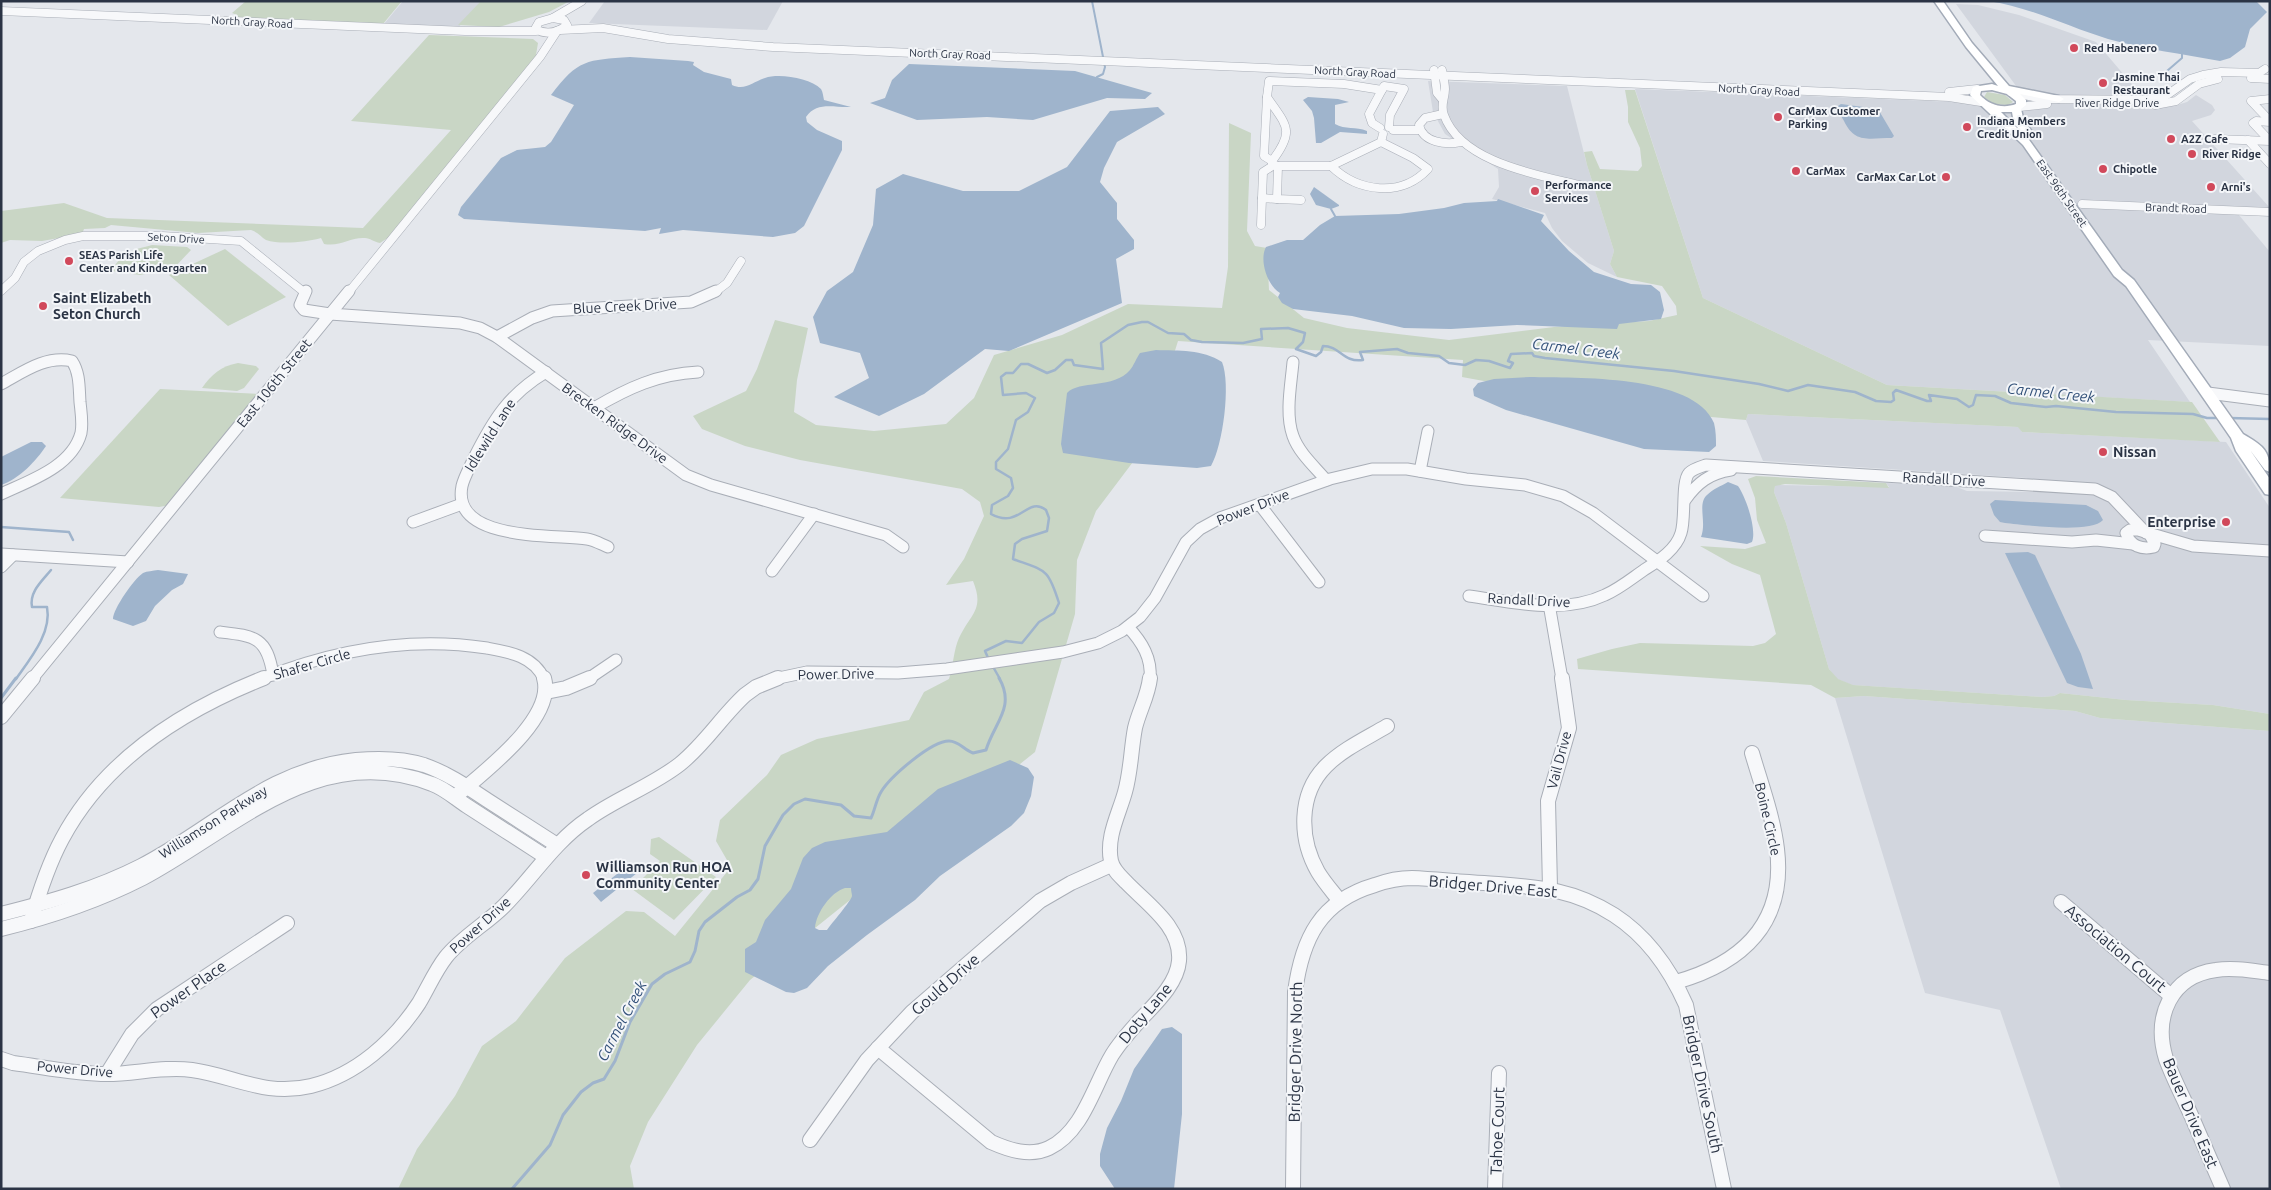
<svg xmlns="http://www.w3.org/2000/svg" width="2271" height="1190" viewBox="0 0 2271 1190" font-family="Ubuntu,sans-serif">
<rect width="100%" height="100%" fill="#e4e7ec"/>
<!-- built -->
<g fill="#d2d6de">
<polygon points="403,1 482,1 457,29 384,24"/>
<polygon points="605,1 783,1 767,30 589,23"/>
<polygon points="1956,4 1978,5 2019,15 2096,42 2153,109 2177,105 2187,102 2196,95 2212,105 2215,110 2211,115 2192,121 2270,208 2233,208 2270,252 2270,346 2148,340 2190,402 1887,385 1703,298 1635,89 2030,105"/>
<polygon points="1428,81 1567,86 1587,165 1614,251 1610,264 1617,277 1588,263 1562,241 1552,228 1545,213 1492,199 1499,187 1498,169 1445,134 1433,112"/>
<polygon points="1748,414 2019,427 2022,432 2226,442 2270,508 2270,714 2213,705 2126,700 2060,693 2054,696 2042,697 1852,685 1837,679 1829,669 1786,523 1774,492 1775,485 1889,487 1886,483 1954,486 1967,491 2037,492 2027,478 1763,461 1746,420"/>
<polygon points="1864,696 2075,711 2100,718 2270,731 2270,1189 2061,1189 2000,1010 1925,993 1835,698"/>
</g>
<!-- green -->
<g fill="#c9d6c5">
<polygon points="246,1 402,1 383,24 231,18 237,15 232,13"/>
<polygon points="481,1 570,1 549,12 499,27 458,25"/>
<path d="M429,35L533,39L538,43L535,61L389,237L380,243C374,242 370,238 365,238C350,237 341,247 324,244L321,238C307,242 280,245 266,240C261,237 258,232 251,230L198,233L111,225L105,228L84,229L82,234L42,241L10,240L1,243V211L64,203L107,218L363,228L451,130L351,121Z"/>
<path d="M1625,90H1635L1703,298L1887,385L2192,402L2220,442L2022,432L2018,427L1748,414L1746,420L1653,412L1462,377L1463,360L1178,341L1145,446L1096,511L1077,560L1075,614L1035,752L750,980L697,1045L648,1122L630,1166L634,1189H398L417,1149L455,1096L482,1046L516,1021L565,958L626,911L644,912L675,936L731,867L716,841L720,820L767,775L781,755L817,739L909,720L924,692L949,679C953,667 954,648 959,638C970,614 985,610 973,581L946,585L964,559L984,516L980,502L962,489L800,460L745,446L702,429L693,416L746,391L757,369L775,320L808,328L797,380L794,412L816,425L874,431L946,424L974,398L994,355L1062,335L1128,304L1222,308L1228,267L1229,123L1251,133L1247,231L1255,246L1267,248L1269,290L1304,318L1347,328L1449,340L1554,327L1649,321L1677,315L1676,306L1662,286L1617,277L1610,264L1614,251L1587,165L1584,152L1592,151L1600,169L1638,171L1642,166L1640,148L1628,122V107Z"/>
<polygon points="1987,92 2005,95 2013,102 2008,105 1993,104 1984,97"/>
<path d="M152,245L187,247L191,250L174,268L140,275L111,271C122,253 132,250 152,245Z"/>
<polygon points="225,249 286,297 228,326 169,275"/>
<path d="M238,363L256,366L259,369L244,388L237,391L202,388C211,375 221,366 238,363Z"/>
<polygon points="160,389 259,394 170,505 159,507 60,498"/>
<polygon points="1756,476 1886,483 1889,488 1785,484 1775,486 1774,492 1786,523 1829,669 1838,679 1853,685 2042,697 2054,696 2060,693 2126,700 2213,705 2270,714 2270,731 2100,718 2075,711 1864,696 1835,698 1811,685 1578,669 1577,659 1612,649 1640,643 1753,646 1765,643 1776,634 1760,575 1732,564 1700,546 1745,549 1766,543 1757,520 1755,498 1748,479"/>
<polygon points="659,837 716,877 674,920 632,889 660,861 650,854 651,839"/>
</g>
<!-- water -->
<g fill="#9fb4cc" fill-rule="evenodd">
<path d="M1988,1H2256L2267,12L2250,29L2245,47L2230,58L2220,61C2182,54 2144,49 2108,39C2068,27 2030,7 1988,1Z"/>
<path d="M630,57L688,61L694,62L693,65L704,72L731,79L732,85C745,91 753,82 765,78C779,73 810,78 821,89C823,92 823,96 824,100L851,107C834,108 817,101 806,117L807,122L817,130L842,141V150L804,226L795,233L773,237L683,230L659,234L661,228L645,231L464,219L458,215L461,207L501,158L517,150L545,147L551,142L574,105L551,95C578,59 587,60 630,57Z"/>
<polygon points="909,64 1075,71 1152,93 1145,99 1107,98 1033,120 987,117 917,120 870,103 885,98 892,80"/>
<path d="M1308,97L1338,99L1349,102L1335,105V124C1345,130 1356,126 1367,131V134L1340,132L1321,143H1316L1314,118L1312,111L1303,100Z"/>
<path d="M1841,104L1878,109L1894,136L1892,138C1869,138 1855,144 1844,121C1841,116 1838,111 1838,106Z"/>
<polygon points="1158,107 1165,114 1117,142 1104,168 1100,182 1117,203 1117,219 1134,240 1134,249 1116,259 1122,303 1009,351 985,349 924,394 879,416 834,397 869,378 860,353 820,343 813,317 827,291 853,272 873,225 876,189 903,174 963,191 1019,191 1067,167 1110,111"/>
<polygon points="1314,187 1339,205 1339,206 1331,209 1316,205 1310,194"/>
<path d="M1498,199L1544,215L1541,221L1569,251L1594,272L1631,284L1651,285L1660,292L1664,310L1661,319L1619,324L1617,329L1517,325L1451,329L1404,328L1352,316L1293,309L1282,303L1278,297L1280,293C1267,285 1259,260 1266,247L1287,240H1303L1320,225L1335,216L1399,214L1444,208L1464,203L1497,201Z"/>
<path d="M1156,350C1179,351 1202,349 1222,362C1231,384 1223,445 1211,466L1197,468L1129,463L1063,453L1061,444L1067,393C1079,380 1114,389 1130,370C1133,367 1137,357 1140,353Z"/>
<path d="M1530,377C1574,378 1694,374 1714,423C1716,431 1716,439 1716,446L1709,452L1644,449L1506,410L1474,396L1473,389L1478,383L1494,379Z"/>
<path d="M31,442H42L46,446C36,461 19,479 1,485V457Z"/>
<path d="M1728,482L1738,486C1746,497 1757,530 1752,542L1747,544L1701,537C1707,522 1697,504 1707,495C1713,489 1721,486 1728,482Z"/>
<path d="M1995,500L2086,505L2098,511L2103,520C2091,534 2024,525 2005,523L2000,522L1994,515L1990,504Z"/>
<polygon points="2028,552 2035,555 2043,572 2081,654 2093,689 2078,687 2067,683 2005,553"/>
<path d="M158,570L188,574L183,584L172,590L155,606L146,621L133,626L113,619C113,609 134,579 143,573C147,571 153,571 158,570Z"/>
<path d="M1010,760L1028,768L1034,777L1031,796L1024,813L1011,826L940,876L915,900L867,935L828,966L807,988L794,993L786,992L745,972V949L756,942L765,920L791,889L803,858L812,848L825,842L887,832L938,789ZM845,888H851C851,891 852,894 852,896C851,901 831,924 827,930H819L815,928C816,913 831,892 845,888Z"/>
<polygon points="625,862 637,873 601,902 593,893 617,874 614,870"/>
<polygon points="1172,1027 1182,1034 1182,1114 1174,1189 1115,1189 1100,1166 1100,1154 1107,1128 1121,1101 1134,1069 1162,1029"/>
</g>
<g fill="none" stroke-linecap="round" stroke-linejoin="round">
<!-- stream-far2 -->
<g stroke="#9fb4cc" stroke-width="2">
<polyline points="1092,1 1105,67 1103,74 1097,77"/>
<polyline points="2160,77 2182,58 2182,54"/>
<polyline points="1331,209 1335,216"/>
</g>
<!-- stream-far1 -->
<g stroke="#9fb4cc" stroke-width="2.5">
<polyline points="2229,418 2270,419"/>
<polyline points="1,527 69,532 73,540"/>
<path d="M989,660L985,651L1006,641L1022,643L1039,622L1054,613L1059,603C1048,568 1046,571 1013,559L1015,544L1022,539L1047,531L1049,518L1046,510C1027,495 1020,530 991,514L992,505L1008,496L1013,488L1011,478L996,469V462L1008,449L1016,420L1028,412L1035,398L1026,393L1003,395L1001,377L1006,373H1013L1021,364H1028L1047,373L1055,370L1066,360H1072L1074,365L1103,369L1101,343L1128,325L1142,322H1148L1168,333L1184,334L1191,340L1202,342L1243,343L1262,339L1261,329L1288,328L1305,333L1303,342L1296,349L1316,356L1321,352L1323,346C1340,346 1343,363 1363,360L1360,352L1397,349L1408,353L1439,356L1449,363L1465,365L1476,360L1489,361L1510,368L1513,363L1508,361L1511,354L1532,353L1534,356L1545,358L1674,371L1759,384L1788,391L1808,385L1855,392L1876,401L1891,402L1894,400L1893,393L1896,390L1927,401H1931L1929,395L1957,399L1969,407L1973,405L1976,395L1995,396L2011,403L2046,407L2056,406L2116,412L2193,414L2207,418H2219"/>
<polyline points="992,665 1000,679"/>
<path d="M16,679C30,659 52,633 47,607H32C29,592 42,581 51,570"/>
</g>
<!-- stream -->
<g stroke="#9fb4cc" stroke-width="3">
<polyline points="1,698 16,678"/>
<path d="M512,1189L550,1145L563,1115L581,1092L593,1083L604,1079L615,1061L630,1022L652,984L665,974L690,962L695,951L699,931L705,922L737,897L750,890L758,879L765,846L783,815L794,804L805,799L841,805L854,816L871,818C875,810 876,800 881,792C890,777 931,741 949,741C959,741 964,750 973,753L986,750C994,723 1016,707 999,678"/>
</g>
<!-- minor-far2 casing -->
<g stroke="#a9aeb7" stroke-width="9">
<g id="minor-far2">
<polyline points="1,11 465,31 536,31"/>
<path d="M553,18L564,20L567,25C557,33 546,35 535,29L539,22Z"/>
<polyline points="553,18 582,1"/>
<polyline points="560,30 603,28 668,39 773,47 1949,97 1981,102"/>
<polyline points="1434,70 1437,93 1442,99"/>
<path d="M1442,70C1443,76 1445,83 1445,89C1445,99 1440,105 1444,115C1461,163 1539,175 1583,186"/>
<polyline points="2251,78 2270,79"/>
<polyline points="1949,92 1977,89"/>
<polyline points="2011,92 2043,99 2147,100 2167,95 2190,79 2203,75 2221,72 2259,73 2265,69"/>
<polyline points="1267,97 1264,156 1272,161"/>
<polyline points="2270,99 2251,101 2270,121"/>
<polyline points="2155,105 2176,101 2199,84 2218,79"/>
<polyline points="2019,107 2047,104"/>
<path d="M1443,114L1425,118L1419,125C1423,143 1446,145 1461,142"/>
<polyline points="2270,122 2256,121 2253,123 2270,141"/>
<polyline points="1380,128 1372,123 1369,114 1384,86 1404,89 1390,115 1389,127"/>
<polyline points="1393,130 1420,130"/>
<polyline points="2215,139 2270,141"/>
<polyline points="2248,140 2270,164"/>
<polyline points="1278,166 1331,166 1381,142 1383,134"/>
<path d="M1331,166C1358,192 1401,198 1428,169L1413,158L1381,142"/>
<polyline points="1262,198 1263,172 1274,165"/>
<path d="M1301,200L1277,199L1278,166L1272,164V161C1296,130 1286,125 1267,97L1269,81L1344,84L1382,90"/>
<polyline points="2082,204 2270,212"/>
<polyline points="1261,225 1262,198 1277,199"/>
<polyline points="1,291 15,278 24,262 38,251 65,240 83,236 162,236 241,241 305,293"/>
<polyline points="348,293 540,57 557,31"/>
<polyline points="714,293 727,283 741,261"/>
</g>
</g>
<!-- minor-far1 casing -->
<g stroke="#a9aeb7" stroke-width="13">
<g id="minor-far1">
<polyline points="306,291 300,305 304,310 330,314 460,323 480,328 497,337 686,475 711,485 886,535 903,547"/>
<polyline points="497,337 532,318 552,311 691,302 716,291"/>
<path d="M1293,362C1291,385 1285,414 1293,436C1299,453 1315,467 1326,480"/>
<path d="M546,372C509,394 493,420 474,458C470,467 464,477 462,486C451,542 554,534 587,539C594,540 601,544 608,547"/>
<path d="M1,384C23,372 46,355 72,361C80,373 79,388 80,402C81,412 83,423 81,433C72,467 29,481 1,494"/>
<polyline points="2208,393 2270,401"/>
<path d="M594,408C628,388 658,374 698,372"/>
<polyline points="1420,471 1428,431"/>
<path d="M1685,500C1697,483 1710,473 1731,470"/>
<polyline points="1260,505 1319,582"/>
<polyline points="413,522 462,504"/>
<path d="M2150,535L2155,544L2154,547C2142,550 2130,546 2126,533L2130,530H2138L2193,546L2270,551"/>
<polyline points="1985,536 2072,542 2096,540 2133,544"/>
<polyline points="1,554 128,562"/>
<polyline points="1,567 13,555"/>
<polyline points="772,571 814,514"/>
<path d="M1469,596C1513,602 1563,615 1605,595C1619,589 1631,579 1644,570C1658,561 1676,550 1681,533C1686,518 1681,482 1689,473C1693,469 1700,467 1706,465L2095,489L2112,497L2146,533"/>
<polyline points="1549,604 1562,679"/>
<path d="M1128,627C1142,642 1152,658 1150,679"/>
<path d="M220,632C255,636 267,637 273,675"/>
<polyline points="32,679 349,291"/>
<path d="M261,679C333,650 410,636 487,648C509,652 534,656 544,679"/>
<polyline points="588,679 616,660"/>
<polyline points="774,679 807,672 898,673 947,669 1063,652 1098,643 1122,631 1140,617 1155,598 1186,542 1200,529 1220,518 1330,479 1372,469 1407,469 1466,479 1525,485 1563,496 1593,513 1703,596"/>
</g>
</g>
<!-- minor casing -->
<g stroke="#a9aeb7" stroke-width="16">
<g id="minor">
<polyline points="546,692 566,688 590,678"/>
<polyline points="1,717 33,678"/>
<path d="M455,797C482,773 556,719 544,678"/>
<polyline points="1550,888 1548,801 1569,728 1562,678"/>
<path d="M1339,900C1332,891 1324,882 1318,872C1299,839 1298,794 1326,766C1343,749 1367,738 1387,726"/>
<polyline points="2061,902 2170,995"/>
<path d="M1,914C49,902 96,889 141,866C215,828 267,769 356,760C378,758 402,758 424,765C447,773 466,786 487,800C510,815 534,830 557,845"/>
<path d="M31,921C39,893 48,865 62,839C104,760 183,710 264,678"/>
<path d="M1,929C50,917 98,901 143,878C235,829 318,740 432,784C444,788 456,799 467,806C493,823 520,840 546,857"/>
<path d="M1676,982C1743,963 1786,923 1777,849C1773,816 1761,784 1752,753"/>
<path d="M878,1048L991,1142C1009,1150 1030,1157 1049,1148C1083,1132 1094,1085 1112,1055C1120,1042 1130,1031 1140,1020C1155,1004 1177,984 1179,961C1182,927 1147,904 1126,882C1120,876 1113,870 1111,861C1106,837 1119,814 1125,792C1131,771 1131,749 1135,728C1139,711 1148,696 1150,678"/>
<path d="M1,1059L13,1063C44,1067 75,1074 107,1074C135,1074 164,1066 192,1070C235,1076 265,1097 311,1086C356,1075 394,1041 419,1003C428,988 435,971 446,957C462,937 486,924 504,906C532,878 554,842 588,819C617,798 652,786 680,764C705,744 722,716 745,695L756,687L778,678"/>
<polyline points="107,1074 132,1034 157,1009 287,923"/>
<polyline points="810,1140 867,1060 912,1012 1040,901 1071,883 1111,865"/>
<path d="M1293,1189L1295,992C1302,939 1320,901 1375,885C1386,881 1400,878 1412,878C1436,879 1460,882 1484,883C1534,887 1570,887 1614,915C1648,937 1670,969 1686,1005L1724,1189"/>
<polyline points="1495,1189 1499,1073"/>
<path d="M2223,1189C2212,1164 2202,1140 2191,1115C2183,1097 2173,1078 2166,1059C2153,1016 2171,976 2216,970C2234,967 2253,971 2270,973"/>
</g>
</g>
<!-- major casing -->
<g stroke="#a3abb8" stroke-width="3">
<path id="major" d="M1934,1H1943L1972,43L2009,86L2059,96L2064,99L2059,102L2020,94L2026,100V105L2021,109L2024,122L2035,135L2034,137H2027L2122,270L2134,280L2243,434C2261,445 2270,449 2270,472L2265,470L2250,450L2270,479V495L2265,494L2236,451L2231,438L2126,286L2114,276L2023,145L1970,95L1973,87L1992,84L1998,86L1966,47ZM1992,90L2007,94L2016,101V104C2003,109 1989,105 1980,95L1981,91ZM2001,112H2012L2014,123L2021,132Z"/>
</g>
<!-- minor-far2 -->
<use href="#minor-far2" stroke="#f7f8fa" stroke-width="8"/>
<!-- minor-far1 -->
<use href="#minor-far1" stroke="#f7f8fa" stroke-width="11"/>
<!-- minor -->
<use href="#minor" stroke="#f7f8fa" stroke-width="14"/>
<!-- major -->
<use href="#major" fill="#fff" fill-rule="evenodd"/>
</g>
<!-- markers -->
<g fill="#d1495b" stroke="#f4f6f9" stroke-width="2">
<circle cx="2074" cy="48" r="5"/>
<circle cx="2103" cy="83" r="5"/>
<circle cx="1778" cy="117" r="5"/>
<circle cx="1967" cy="127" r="5"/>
<circle cx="2171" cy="139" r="5"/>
<circle cx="2192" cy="154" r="5"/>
<circle cx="2103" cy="169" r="5"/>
<circle cx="1796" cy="171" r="5"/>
<circle cx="1946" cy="177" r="5"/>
<circle cx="2211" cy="187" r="5"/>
<circle cx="1535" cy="191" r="5"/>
<circle cx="69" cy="261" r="5"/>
<circle cx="43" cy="306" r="5"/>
<circle cx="2103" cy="452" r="5"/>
<circle cx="2226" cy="522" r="5"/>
<circle cx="586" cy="875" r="5"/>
</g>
<g text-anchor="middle" stroke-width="4" stroke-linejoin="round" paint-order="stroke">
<!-- far-street labels -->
<g font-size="11" fill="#2b3445" stroke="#f4f6f9">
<text transform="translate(252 22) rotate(3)" y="4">North Gray Road</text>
<text transform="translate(950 54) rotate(2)" y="4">North Gray Road</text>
<text transform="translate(1355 72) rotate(3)" y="4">North Gray Road</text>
<text transform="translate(1759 90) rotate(3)" y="4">North Gray Road</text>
<text x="2117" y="107">River Ridge Drive</text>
<text transform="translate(2062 193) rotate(55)" y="4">East 96th Street</text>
<text transform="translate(2176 208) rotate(2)" y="4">Brandt Road</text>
<text transform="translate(176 238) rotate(3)" y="4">Seton Drive</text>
</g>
<!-- far-poi labels -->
<g font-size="11" font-weight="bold" fill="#2b3445" stroke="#f4f6f9" text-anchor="start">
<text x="2084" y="52">Red Habenero</text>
<text x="2113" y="81">Jasmine Thai<tspan x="2113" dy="13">Restaurant</tspan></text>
<text x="1788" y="115">CarMax Customer<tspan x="1788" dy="13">Parking</tspan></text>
<text x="1977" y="125">Indiana Members<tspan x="1977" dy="13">Credit Union</tspan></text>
<text x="2181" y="143">A2Z Cafe</text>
<text x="2202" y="158">River Ridge</text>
<text x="2113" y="173">Chipotle</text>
<text x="1806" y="175">CarMax</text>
<text x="1936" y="181" text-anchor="end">CarMax Car Lot</text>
<text x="1545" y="189">Performance<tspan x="1545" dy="13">Services</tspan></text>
<text x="2221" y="191">Arni's</text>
<text x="79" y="259">SEAS Parish Life<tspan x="79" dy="13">Center and Kindergarten</tspan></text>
</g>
<!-- poi labels -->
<g font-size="14" font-weight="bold" fill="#2b3445" stroke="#f4f6f9" text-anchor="start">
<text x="53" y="303">Saint Elizabeth<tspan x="53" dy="16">Seton Church</tspan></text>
<text x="2113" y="457">Nissan</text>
<text x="2216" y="527" text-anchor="end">Enterprise</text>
<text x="596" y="872">Williamson Run HOA<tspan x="596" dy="16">Community Center</tspan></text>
</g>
<!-- street labels -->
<g font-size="14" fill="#2b3445" stroke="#f4f6f9">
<text transform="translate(625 306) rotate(-3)" y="5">Blue Creek Drive</text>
<text transform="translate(274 383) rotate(-51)" y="5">East 106th Street</text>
<text transform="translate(615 423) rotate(36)" y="5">Brecken Ridge Drive</text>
<text transform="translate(490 435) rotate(-58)" y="5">Idlewild Lane</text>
<text transform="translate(1944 479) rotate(3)" y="5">Randall Drive</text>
<text transform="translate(1253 507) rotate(-21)" y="5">Power Drive</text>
<text transform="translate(1529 600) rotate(3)" y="5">Randall Drive</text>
<text transform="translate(312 664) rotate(-16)" y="5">Shafer Circle</text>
<text transform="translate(836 674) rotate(-1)" y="5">Power Drive</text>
<text transform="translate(1559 760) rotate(-75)" y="5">Vail Drive</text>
<text transform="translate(1768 819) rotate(77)" y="5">Boine Circle</text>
<text transform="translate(213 822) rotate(-32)" y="5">Williamson Parkway</text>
<text transform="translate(480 925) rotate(-42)" y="5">Power Drive</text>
<text transform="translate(75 1069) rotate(5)" y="5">Power Drive</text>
</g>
<!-- water labels -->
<g font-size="15" font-style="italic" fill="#34527a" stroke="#f4f6f9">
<text transform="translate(1576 349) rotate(7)" y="5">Carmel Creek</text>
<text transform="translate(2051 393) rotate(6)" y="5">Carmel Creek</text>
<text transform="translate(622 1021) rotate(-62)" y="5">Carmel Creek</text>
</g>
<!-- near-street labels -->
<g font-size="16" fill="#2b3445" stroke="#f4f6f9">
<text transform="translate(1493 886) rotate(5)" y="6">Bridger Drive East</text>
<text transform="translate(2116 948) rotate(40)" y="6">Association Court</text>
<text transform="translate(945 984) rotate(-41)" y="6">Gould Drive</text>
<text transform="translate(188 989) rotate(-35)" y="6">Power Place</text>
<text transform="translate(1145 1013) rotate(-50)" y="6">Doty Lane</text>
<text transform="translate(1295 1052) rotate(-89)" y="6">Bridger Drive North</text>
<text transform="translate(1703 1084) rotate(78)" y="6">Bridger Drive South</text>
<text transform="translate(2191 1113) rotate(67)" y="6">Bauer Drive East</text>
<text transform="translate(1497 1131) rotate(-88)" y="6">Tahoe Court</text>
</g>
</g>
<!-- border -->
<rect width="2271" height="1190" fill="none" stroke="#2b3445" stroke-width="5"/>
</svg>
